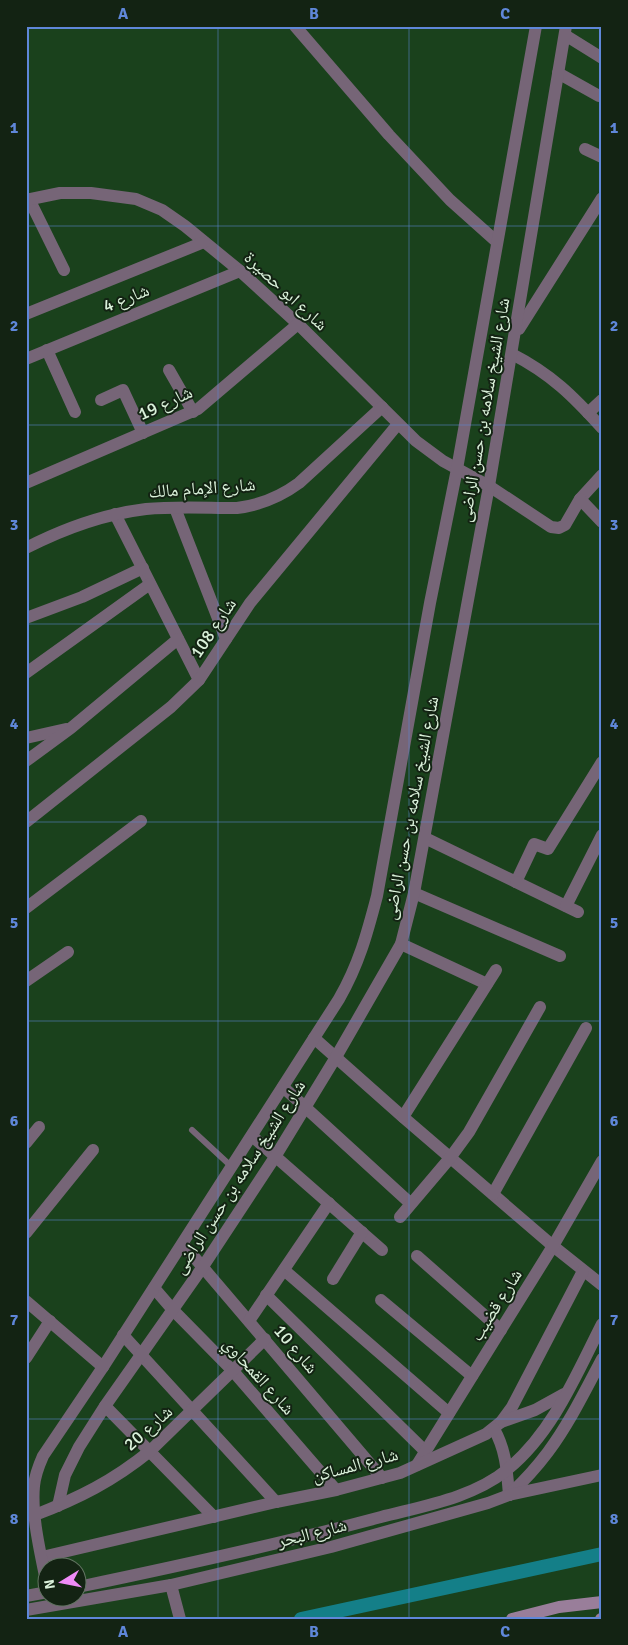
<svg xmlns="http://www.w3.org/2000/svg" width="628" height="1645" viewBox="0 0 628 1645" font-family="Signika,'Noto Naskh Arabic',sans-serif">
<rect width="100%" height="100%" fill="#1a411c"/>
<g fill="none" stroke-linecap="round" stroke-linejoin="round">
<!-- canal -->
<polyline stroke="#147f88" stroke-width="14" points="301,1619 602,1554"/>
<!-- service -->
<polyline stroke="#766577" stroke-width="6" points="192,1130 232,1167"/>
<!-- minor -->
<g stroke="#766577" stroke-width="12">
<polyline points="295,26 389,135 450,200 497,242"/>
<polyline points="565,35 602,58"/>
<polyline points="558,73 599,96"/>
<polyline points="585,149 602,157"/>
<polyline points="29,199 64,270"/>
<polyline points="26,200 60,193 91,193 136,199 162,210 185,226 240,271 298,324 416,441 443,461 489,486 551,527 559,528 565,525 580,499 602,475"/>
<polyline points="26,314 204,242"/>
<polyline points="519,329 602,198"/>
<polyline points="47,350 75,412"/>
<path d="M512,354C551,374 573,396 602,428"/>
<polyline points="26,359 240,271"/>
<polyline points="169,370 193,412"/>
<polyline points="101,400 123,390 143,433"/>
<polyline points="588,413 602,400"/>
<polyline points="26,483 198,409 298,324"/>
<polyline points="580,499 602,522"/>
<polyline points="175,508 226,639"/>
<polyline points="115,514 199,680"/>
<path d="M26,548C63,529 104,514 146,509C176,506 207,508 237,508C261,505 280,497 299,483L382,407"/>
<polyline points="26,618 82,597 143,568"/>
<polyline points="26,673 150,584"/>
<polyline points="26,738 66,729"/>
<polyline points="26,761 71,728 178,639"/>
<polyline points="26,822 171,707 199,680 250,603 398,424"/>
<polyline points="425,838 516,882 534,844 548,849 602,762"/>
<polyline points="516,882 578,912"/>
<polyline points="414,893 560,956"/>
<polyline points="566,906 602,835"/>
<polyline points="26,908 141,821"/>
<polyline points="401,944 487,984"/>
<polyline points="26,981 68,952"/>
<polyline points="314,1038 403,1117 553,1246 602,1285"/>
<polyline points="283,1087 410,1203"/>
<polyline points="403,1117 496,970"/>
<polyline points="252,1136 382,1250"/>
<polyline points="26,1143 39,1127"/>
<polyline points="493,1194 586,1028"/>
<polyline points="400,1217 450,1158 469,1132 540,1007"/>
<polyline points="26,1233 93,1150"/>
<polyline points="183,1244 382,1478"/>
<polyline points="417,1256 501,1330"/>
<polyline points="284,1270 449,1413"/>
<polyline points="333,1279 362,1232"/>
<polyline points="154,1288 173,1310 233,1371 336,1490"/>
<polyline points="266,1295 425,1451"/>
<polyline points="381,1300 472,1376"/>
<polyline points="26,1301 103,1367"/>
<polyline points="249,1321 329,1203"/>
<polyline points="123,1335 276,1502"/>
<polyline points="26,1358 50,1321"/>
<polyline points="105,1406 214,1517"/>
<polyline points="417,1465 553,1246 602,1161"/>
<polyline points="58,1506 65,1475 79,1447 105,1406 202,1268 275,1157 336,1057 401,944 414,893 489,486 566,26"/>
<path d="M35,1515C79,1498 113,1481 150,1451L265,1339"/>
<polyline points="42,1557 276,1502 336,1490 400,1473 486,1434 501,1422 512,1407 583,1271"/>
<path d="M48,1591C42,1559 31,1518 34,1486C35,1475 39,1465 43,1456L103,1367L339,999C359,964 367,934 377,896L430,603L457,469L536,26"/>
</g>
<!-- tertiary -->
<g stroke="#766577" stroke-width="12">
<polyline points="501,1422 535,1410 564,1394"/>
<path d="M494,1429C506,1450 507,1471 509,1495"/>
<path d="M509,1495C523,1482 536,1468 548,1452C569,1424 585,1391 602,1359"/>
<polyline points="171,1585 180,1619"/>
<path d="M78,1587C179,1566 280,1544 381,1517C423,1506 473,1498 508,1469C553,1432 576,1375 602,1324"/>
<polyline points="26,1596 48,1592"/>
<polyline points="26,1610 171,1585 331,1547 488,1503 509,1495 602,1475"/>
</g>
<!-- secondary -->
<g stroke="#997e9a" stroke-width="12">
<polyline points="512,1619 559,1607 602,1602"/>
<polyline points="601,1619 602,1619"/>
</g>
</g>
<!-- grid -->
<path fill="none" stroke="#5f87d9" stroke-width="1" stroke-opacity="0.55" d="M218,26V1619M409,26V1619M26,226H602M26,425H602M26,624H602M26,822H602M26,1021H602M26,1220H602M26,1419H602"/>
<g text-anchor="middle" stroke-width="4" stroke-linejoin="round" paint-order="stroke">
<!-- street labels -->
<g font-size="18" fill="#daf1da" stroke="#132313">
<text transform="translate(286 291) rotate(43)" y="6">شارع ابو حصيرة</text>
<text transform="translate(126 298) rotate(-22)" y="6">شارع 4</text>
<text transform="translate(165 403) rotate(-25)" y="6">شارع 19</text>
<text transform="translate(484 410) rotate(-80)" y="6">شارع الشيخ سلامه بن حسن الراضى</text>
<text transform="translate(202 488) rotate(-4)" y="6">شارع الإمام مالك</text>
<text transform="translate(213 628) rotate(-56)" y="6">شارع 108</text>
<text transform="translate(411 808) rotate(-79)" y="6">شارع الشيخ سلامه بن حسن الراضى</text>
<text transform="translate(239 1177) rotate(-57)" y="6">شارع الشيخ سلامه بن حسن الراضى</text>
<text transform="translate(496 1305) rotate(-58)" y="6">شارع قضيب</text>
<text transform="translate(296 1349) rotate(50)" y="6">شارع 10</text>
<text transform="translate(259 1376) rotate(48)" y="6">شارع القمحاوي</text>
<text transform="translate(148 1428) rotate(-42)" y="6">شارع 20</text>
<text transform="translate(355 1465) rotate(-15)" y="6">شارع المساكن</text>
<text transform="translate(312 1533) rotate(-14)" y="6">شارع البحر</text>
</g>
</g>
<!-- border -->
<rect width="628" height="1645" fill="none" stroke="#132313" stroke-width="55"/>
<!-- north arrow -->
<g transform="translate(62 1582) rotate(260)"><circle r="24" fill="#132313" stroke="#637563"/>
<path d="M0-4L9 19L0 12L-9 19Z" fill="#ef8bf7"/>
<text y="-8" font-size="14" font-weight="bold" text-anchor="middle" fill="#daf1da">N</text>
</g>
<rect x="28" y="28" width="572" height="1590" fill="none" stroke="#5f87d9" stroke-width="2"/>
<g font-size="16" text-anchor="middle" font-weight="bold" fill="#5f87d9">
<text x="123" y="19">A</text>
<text x="314" y="19">B</text>
<text x="505" y="19">C</text>
<text x="14" y="133">1</text>
<text x="614" y="133">1</text>
<text x="14" y="331">2</text>
<text x="614" y="331">2</text>
<text x="14" y="530">3</text>
<text x="614" y="530">3</text>
<text x="14" y="729">4</text>
<text x="614" y="729">4</text>
<text x="14" y="928">5</text>
<text x="614" y="928">5</text>
<text x="14" y="1126">6</text>
<text x="614" y="1126">6</text>
<text x="14" y="1325">7</text>
<text x="614" y="1325">7</text>
<text x="14" y="1524">8</text>
<text x="614" y="1524">8</text>
<text x="123" y="1637">A</text>
<text x="314" y="1637">B</text>
<text x="505" y="1637">C</text>
</g>
</svg>
